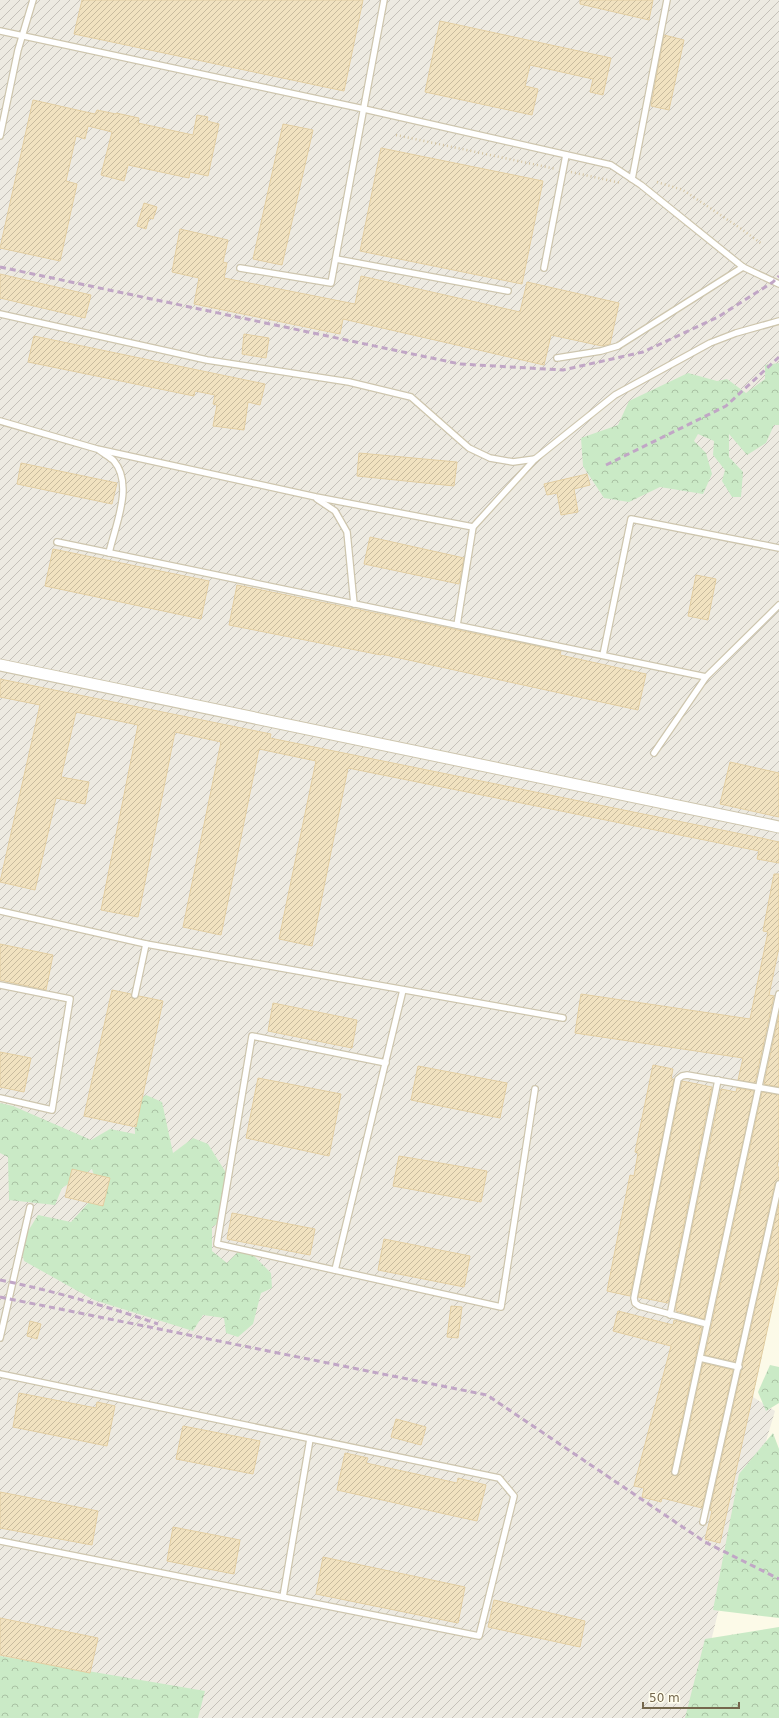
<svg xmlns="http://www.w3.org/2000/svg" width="779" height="1718" viewBox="0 0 779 1718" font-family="'DejaVu Sans',sans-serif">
<defs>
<pattern id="industrial-furrows" width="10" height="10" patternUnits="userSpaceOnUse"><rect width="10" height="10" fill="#edeae1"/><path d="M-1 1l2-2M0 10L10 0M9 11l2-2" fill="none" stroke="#c5c1b9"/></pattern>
<pattern id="forest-crowns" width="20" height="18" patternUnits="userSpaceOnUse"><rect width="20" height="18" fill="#caeac6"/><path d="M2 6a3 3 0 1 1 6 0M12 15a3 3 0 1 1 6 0" fill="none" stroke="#a9c1a3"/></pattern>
<pattern id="building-hatch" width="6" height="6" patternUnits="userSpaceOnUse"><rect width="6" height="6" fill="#f1e2c0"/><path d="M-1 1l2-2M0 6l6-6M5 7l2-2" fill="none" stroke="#c8bb9e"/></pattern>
</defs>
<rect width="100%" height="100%" fill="#fcfae8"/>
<!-- industrial -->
<polygon fill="url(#industrial-furrows)" points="0,0 779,0 779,1277 753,1397 775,1411 734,1548 692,1718 0,1718"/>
<!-- forest -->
<g fill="url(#forest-crowns)">
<polygon points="779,363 779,425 774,425 766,443 747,455 729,434 729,457 743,472 741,497 732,497 722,481 725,470 713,455 714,441 698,434 694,441 706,453 712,474 703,494 660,487 629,502 604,498 583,466 581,438 618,425 629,401 688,373 717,381 727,379 746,393 765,379 765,365"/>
<polygon points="146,1095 162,1102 173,1153 193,1138 208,1144 228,1176 224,1220 212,1227 212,1251 227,1263 238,1252 252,1254 271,1273 272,1288 261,1293 253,1324 238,1337 226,1333 224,1318 203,1315 193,1331 94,1300 24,1261 20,1244 38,1215 71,1222 91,1200 101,1198 92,1169 62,1188 55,1205 9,1200 8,1157 0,1153 0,1103 13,1106 91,1140 110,1129 135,1134 134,1103"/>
<polygon points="770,1365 779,1367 779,1403 766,1411 758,1392"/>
<polygon points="773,1433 779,1449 779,1618 713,1610 739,1474"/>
<polygon points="779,1627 779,1718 685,1718 705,1639"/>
<polygon points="0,1656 205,1691 198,1718 0,1718"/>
</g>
<!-- building -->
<g fill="url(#building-hatch)" stroke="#e3cea1">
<polygon points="82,0 363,0 344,91 74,34"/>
<polygon points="580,0 653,0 649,20 580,4"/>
<polygon points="440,21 611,58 603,95 590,92 593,79 530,65 525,86 538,89 532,115 425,92"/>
<polygon points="664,35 684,40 669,110 651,106"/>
<polygon points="33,100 95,114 97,110 116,114 116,113 139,118 138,123 193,135 197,115 208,117 207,121 219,124 208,176 190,172 189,178 128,165 124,181 101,175 112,132 88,126 85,139 76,136 66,181 77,184 60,261 0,248"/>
<polygon points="283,124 313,130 282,265 253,259"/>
<polygon points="381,148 543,181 522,284 360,251"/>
<polygon points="144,203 157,207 153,219 149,218 146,229 137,226"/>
<polygon points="180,229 228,240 223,262 227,263 224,278 355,304 361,276 520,312 527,282 619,303 610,344 602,346 551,335 544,365 343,319 340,334 194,304 199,278 172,272"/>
<polygon points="0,274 91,295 85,318 0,298"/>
<polygon points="244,334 269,338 266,358 242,354"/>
<polygon points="34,336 265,384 260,405 248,402 244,430 213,426 217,405 213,404 215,395 195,391 194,396 28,362"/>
<polygon points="359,453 457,462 454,486 357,476"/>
<polygon points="21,463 117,483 112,504 17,484"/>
<polygon points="587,474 590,485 574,489 578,512 561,515 557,493 547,495 544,484"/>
<polygon points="370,537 464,558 459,584 364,564"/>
<polygon points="53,549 209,581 201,619 45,586"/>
<polygon points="696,575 716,579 708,620 688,616"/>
<polygon points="237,585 561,651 560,655 646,674 638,710 381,654 381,655 229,625"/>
<polygon points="0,679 271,734 270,738 761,838 779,842 779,863 757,859 759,851 348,768 312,946 279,939 316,761 259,749 221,935 183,927 221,742 175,732 138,917 101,910 138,725 76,712 61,777 89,782 85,804 56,798 35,890 0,882 40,705 0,697"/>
<polygon points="730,762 779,773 779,817 720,804"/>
<polygon points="774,874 779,874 779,947 769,995 774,996 755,1083 738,1080 743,1058 575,1033 581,994 750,1019 768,932 763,931"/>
<polygon points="0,944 53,955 46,990 0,980"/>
<polygon points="112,990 131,994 132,998 134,999 139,996 163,1001 136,1127 84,1116"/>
<polygon points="273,1003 357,1020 352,1048 268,1031"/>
<polygon points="779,1014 779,1087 764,1084"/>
<polygon points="0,1052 31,1058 24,1092 0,1087"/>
<polygon points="653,1065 673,1069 671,1079 674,1079 630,1296 607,1291 630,1175 634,1176 638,1153 635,1152"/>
<polygon points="418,1066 507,1083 500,1118 411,1100"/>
<polygon points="258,1078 341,1094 329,1156 246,1138"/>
<polygon points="682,1081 712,1087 668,1303 638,1297"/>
<polygon points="737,1088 754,1091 704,1319 676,1311 676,1305 721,1089 736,1092"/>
<polygon points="762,1092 779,1095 779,1156 777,1167 779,1167 779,1180 775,1183 735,1362 705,1355"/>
<polygon points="399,1156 487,1171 481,1202 393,1186"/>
<polygon points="72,1169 110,1178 103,1206 65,1197"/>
<polygon points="779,1203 779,1277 720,1543 705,1539 712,1511 710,1510"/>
<polygon points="232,1213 315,1229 310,1255 227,1239"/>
<polygon points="384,1239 470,1256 464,1287 378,1270"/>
<polygon points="451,1306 462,1307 458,1338 447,1337"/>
<polygon points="618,1311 673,1325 674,1320 702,1327 671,1471 672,1475 677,1476 679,1473 703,1363 733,1370 702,1508 662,1498 661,1502 642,1497 644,1488 634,1486 671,1346 613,1331"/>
<polygon points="30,1321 41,1324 37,1339 27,1336"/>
<polygon points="19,1393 96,1408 97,1402 115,1406 107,1446 13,1427"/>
<polygon points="396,1419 426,1427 421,1445 391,1437"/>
<polygon points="183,1426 260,1441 253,1474 176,1459"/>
<polygon points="345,1453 368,1458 366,1463 457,1483 458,1478 486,1485 477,1521 337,1490"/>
<polygon points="0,1492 98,1511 92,1545 0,1528"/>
<polygon points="173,1527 240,1540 234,1574 167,1561"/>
<polygon points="323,1557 465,1587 458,1623 316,1594"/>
<polygon points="494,1600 585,1621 580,1647 488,1627"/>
<polygon points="0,1618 98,1638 90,1673 0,1655"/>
</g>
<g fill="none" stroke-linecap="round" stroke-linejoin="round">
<!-- lane casing -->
<g stroke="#cec6ae" stroke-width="8">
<g id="lane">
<polyline points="0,31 364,109 611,165 641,185 743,267 779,284"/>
<polyline points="0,136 18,50 33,0"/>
<polyline points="632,179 667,0"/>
<polyline points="336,259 508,291"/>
<polyline points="240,268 331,283 384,0"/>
<polyline points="544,268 566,155"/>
<polyline points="0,314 207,360 349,382 411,397 469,448 490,458 513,462 535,459"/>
<polyline points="557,358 601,351 618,346 743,267"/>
<polyline points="0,421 97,449 316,497 473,527"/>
<path d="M99,450C104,454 110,457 114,461C134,485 115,526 109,553"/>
<polyline points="317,499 335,511 347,532 354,604"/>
<polyline points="57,542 706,677"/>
<polyline points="457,625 473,527 535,459 615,395 710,343 736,333 779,321"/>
<polyline points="603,655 631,519 779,548"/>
<polyline points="654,753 706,677 779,605"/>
<polyline points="0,911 146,944 563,1018"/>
<polyline points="0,985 70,999 52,1110 0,1098"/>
<polyline points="135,995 146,944"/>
<polyline points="386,1063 252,1036 217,1244 501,1307 535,1089"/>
<polyline points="335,1270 403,990"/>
<polyline points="670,1315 718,1080"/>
<polyline points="707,1324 639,1306 635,1303 634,1298 678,1079 682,1076 687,1075 779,1091"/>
<polyline points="0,1338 30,1207"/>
<polyline points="700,1358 739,1367"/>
<polyline points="0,1374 499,1478 514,1496 479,1636 0,1541"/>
<polyline points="675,1472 779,994"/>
<polyline points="703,1522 779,1184"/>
<polyline points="283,1597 310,1439"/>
</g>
</g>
<!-- street casing -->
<g stroke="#cec6ae" stroke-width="13">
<polyline id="street" points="0,665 779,827"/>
</g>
<!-- path -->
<g stroke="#d6c6a3" stroke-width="2.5" stroke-dasharray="1 3" stroke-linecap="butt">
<polyline points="396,135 556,169"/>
<polyline points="571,172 621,183"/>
<polyline points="657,182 683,190 740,228 762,244"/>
</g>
<!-- lane -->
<use href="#lane" stroke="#fff" stroke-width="5.5"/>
<!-- street -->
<use href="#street" stroke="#fff" stroke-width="11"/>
<!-- rail -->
<g stroke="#c1a6c6" stroke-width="3" stroke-dasharray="6 4" stroke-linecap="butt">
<polyline points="0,267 460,364 563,370 643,352 718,317 773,282 779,276"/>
<polyline points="606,465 726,406 779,357"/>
<path d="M0,1280C54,1291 106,1306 158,1324"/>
<polyline points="0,1297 487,1395 705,1542 779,1579"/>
</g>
</g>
<!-- scale -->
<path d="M643 1702v6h96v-6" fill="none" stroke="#75674c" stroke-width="2"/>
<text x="649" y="1702" font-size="12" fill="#75674c" stroke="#fffdee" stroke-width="3" paint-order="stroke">50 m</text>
</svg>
